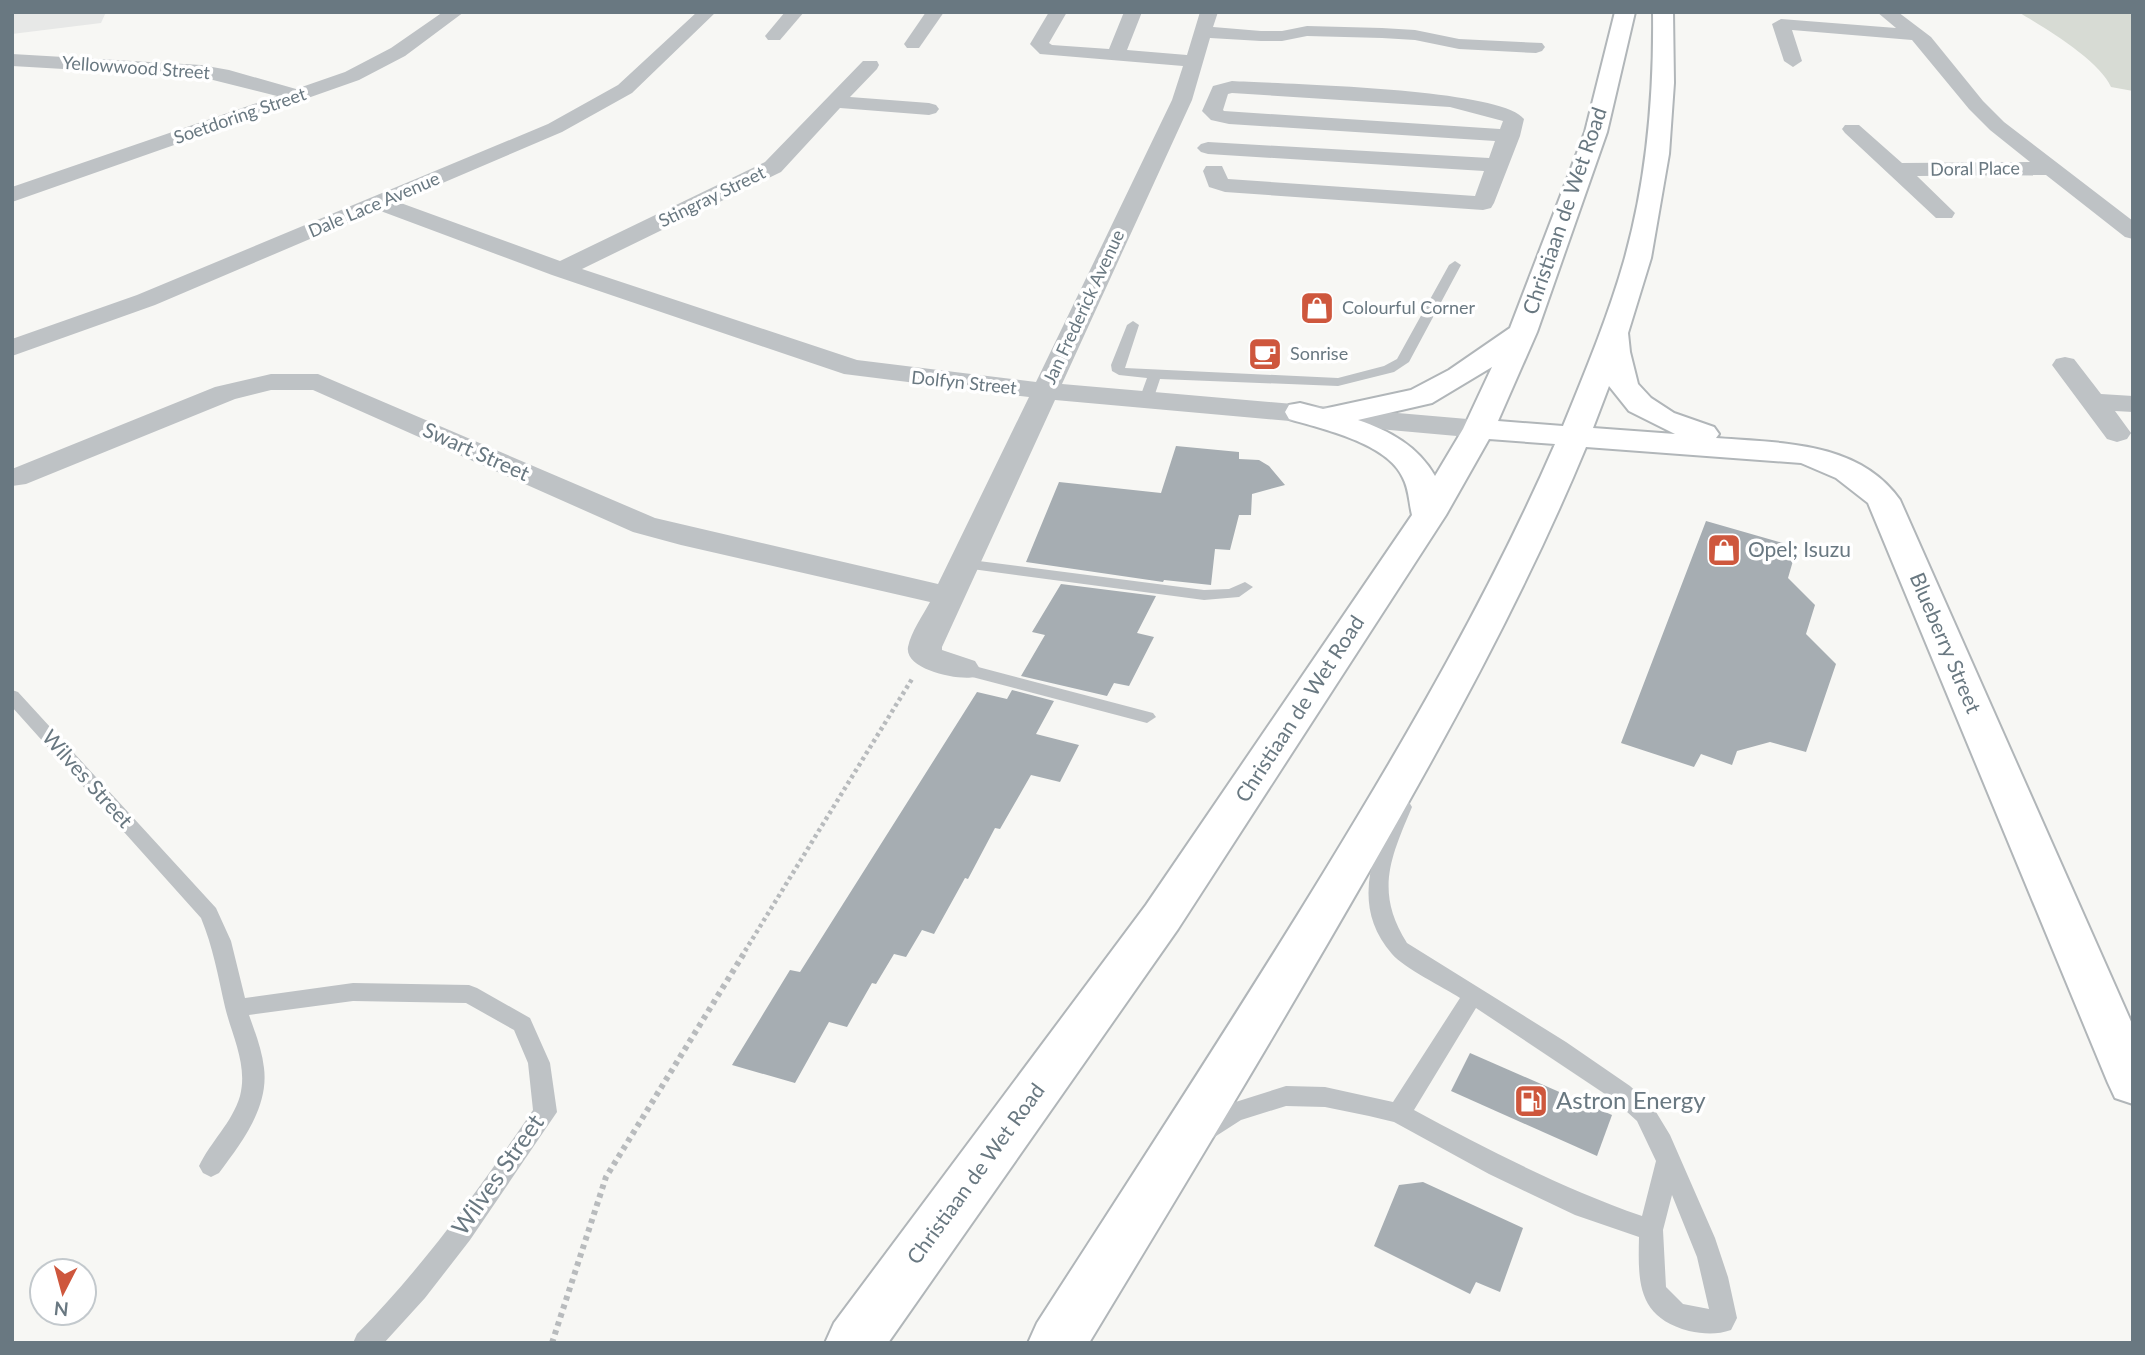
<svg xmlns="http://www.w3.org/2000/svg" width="2145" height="1355" viewBox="0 0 2145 1355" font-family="Lato,sans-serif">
<rect width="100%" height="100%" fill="#f7f7f4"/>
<!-- built -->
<polygon fill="#e7e8e7" points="12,12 106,12 101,23 12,34"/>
<!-- green -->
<path fill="#d7dbd4" d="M2018,12H2133V91L2111,87C2100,61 2046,28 2018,12Z"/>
<!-- building -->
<g fill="#a6adb2">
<polygon points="1176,446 1239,452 1239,459 1259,460 1269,466 1285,485 1252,494 1251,515 1239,515 1230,550 1215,549 1211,585 1164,580 1163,582 1026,562 1059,482 1161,493"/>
<polygon points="1706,521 1797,547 1788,578 1815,605 1806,634 1836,664 1806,752 1770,742 1737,751 1732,765 1701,754 1694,767 1621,743"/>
<polygon points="1061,584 1156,596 1137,633 1154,637 1129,686 1114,683 1107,696 1021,676 1045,635 1032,632"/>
<polygon points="1012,690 1054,701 1036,734 1079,745 1060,782 1031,775 1000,829 995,828 968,879 965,878 934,934 922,930 906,957 894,954 876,984 872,983 847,1027 829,1022 795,1083 732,1065 790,970 800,972 977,692 1007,699"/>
<polygon points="1470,1053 1612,1115 1597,1156 1451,1091"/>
<polygon points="1423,1182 1523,1228 1500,1292 1476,1282 1470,1294 1374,1246 1399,1185"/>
</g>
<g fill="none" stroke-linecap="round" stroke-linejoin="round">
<!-- secondary casing -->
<g stroke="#b1b6b9" stroke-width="4">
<path id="secondary" d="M1615,12H1635L1607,132L1537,332L1498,421L1563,426C1585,372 1608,317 1624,261C1647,180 1654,96 1653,12H1673L1674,83L1669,154L1651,258L1628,333L1630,352L1638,384L1651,398L1674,413L1714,427L1719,434L1716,438C1780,443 1859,441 1900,500L2133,1026V1104L2115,1098L2108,1083L1868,503L1836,478L1801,463L1586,447C1525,594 1449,732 1370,870C1279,1029 1184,1186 1089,1343H1028L1037,1323C1133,1174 1231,1024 1324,872C1409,733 1490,593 1555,444L1489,439L1446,515L1178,929L888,1343H825L834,1323L1146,905L1412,515C1409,503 1409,489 1403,478C1388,443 1322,429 1289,419L1285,412L1289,405L1300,403L1323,409L1411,390L1449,370L1510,328L1585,132ZM1492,367L1463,429L1435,476C1418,446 1390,431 1358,420L1432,403ZM1609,386L1629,411L1675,434L1593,428Z"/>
</g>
<!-- path-far1 -->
<polyline stroke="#b8bbbd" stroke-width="4.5" stroke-dasharray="3.5 3.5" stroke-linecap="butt" points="745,951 912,679"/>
<!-- path -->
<polyline stroke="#b8bbbd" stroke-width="6" stroke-dasharray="4.5 4.5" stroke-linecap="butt" points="552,1343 606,1177 746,950"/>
<!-- lane -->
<g fill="#bec2c5" fill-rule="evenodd">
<polygon points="1455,261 1461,265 1409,362 1394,372 1338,386 1160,379 1153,400 1146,404 1139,400 1147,378 1119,375 1112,371 1111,365 1127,325 1133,321 1139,325 1125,368 1338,378 1384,366 1397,359 1449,265"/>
<polygon points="963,559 1204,590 1229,589 1245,582 1253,587 1239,597 1204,600 957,567 955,564"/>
<polygon points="963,663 1153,713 1156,717 1147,723 957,673 954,669"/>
<path d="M12,690L18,692L216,908L231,941L245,998L353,983L469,985L477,988L530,1018L550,1063L557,1112L470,1240L425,1298L384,1343H353L357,1334C424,1266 479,1189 533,1110L528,1063L514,1030L466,1003L353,1001L249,1015C255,1032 262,1050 264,1068C269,1108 241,1143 219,1173L211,1177L203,1173L199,1166C211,1141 232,1123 240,1096C248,1065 232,1036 225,1007C218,976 213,947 201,918L12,707Z"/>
<path d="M1402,800L1409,802L1412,807C1390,859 1375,892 1407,943L1566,1042L1630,1086L1653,1107L1670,1135L1715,1238L1728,1277L1737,1318L1731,1330C1717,1335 1703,1334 1689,1331C1637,1317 1638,1282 1639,1237L1575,1215L1489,1174L1394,1122L1369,1116L1325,1107L1286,1106L1241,1120L1213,1138L1205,1141L1197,1138L1193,1131L1197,1124L1226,1105L1286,1086L1325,1087L1393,1102L1460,998C1443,987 1404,968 1392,954C1351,907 1372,856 1392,807L1395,802ZM1476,1008L1614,1100L1637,1121L1656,1161L1642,1216C1562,1188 1488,1150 1414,1110ZM1672,1195L1697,1257L1709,1309L1683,1304L1666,1287L1663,1230Z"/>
</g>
<!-- street -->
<g fill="#bec2c5" fill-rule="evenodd">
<polygon points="443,12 464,12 405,56 359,80 12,202 12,187 277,96 201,77 12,66 12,54 201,65 229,70 296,89 345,72 391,48"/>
<path d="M697,12H716L632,93L562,132L398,202L560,261L765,162L863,61H877L879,65L877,69L850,97L929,103L936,105L939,109L936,113L929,115L840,108L781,172L582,269L857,360L1036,382L1172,100L1183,66L1040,54L1030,44L1049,12H1067L1049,43L1052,45L1109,49L1124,12H1142L1127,50L1187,55L1200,12H1218L1213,27L1261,31H1282L1307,26L1382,28L1415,30L1459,39L1542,43L1545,47L1542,51L1536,53L1459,49L1415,40L1382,38L1307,36L1282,41H1261L1210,38L1192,100L1062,384L1479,420L1489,423L1493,429L1489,435L1479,438L1055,400L942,647V650L975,661L980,669L975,677C959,681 904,670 908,647C911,632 923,615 930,602L681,545L633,532L313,390H271L235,399L26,484L12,486V469L215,387L271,374H318L655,518L938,584L1029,397L844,374L552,275L378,210L155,305L12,356V339L137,295L548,124L618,85Z"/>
<polygon points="785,12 804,12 780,40 768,40 765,36"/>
<polygon points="926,12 944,12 919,48 907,48 904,44"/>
<polygon points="1877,12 1898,12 1931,37 1983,101 2004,122 2133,221 2133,239 2125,237 2046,175 1917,176 1955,213 1952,218 1936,218 1845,133 1842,129 1845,125 1859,125 1902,163 2030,162 1990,130 1969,109 1912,40 1792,30 1802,61 1793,67 1784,61 1772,24 1781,19 1896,28"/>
<path d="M1232,81C1279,84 1502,88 1524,119L1520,136L1494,203L1491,208L1483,210L1225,192L1209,187L1203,171L1206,166H1222L1228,179L1475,196L1484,171L1208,154L1201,152L1197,148L1201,144L1208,142L1489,158L1495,141L1229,124L1211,120L1202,111L1213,86ZM1232,93L1450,107L1503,121L1500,129L1224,111L1223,110L1228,94Z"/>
<polygon points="2065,357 2074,359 2101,394 2133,396 2133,412 2115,411 2131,433 2127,439 2117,442 2107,439 2052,365 2056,359"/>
</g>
<!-- secondary -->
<use href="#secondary" fill="#fff" fill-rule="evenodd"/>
</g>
<!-- icons -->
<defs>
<g id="shop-square" transform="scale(1.75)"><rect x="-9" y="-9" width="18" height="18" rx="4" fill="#ce573d" stroke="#fff"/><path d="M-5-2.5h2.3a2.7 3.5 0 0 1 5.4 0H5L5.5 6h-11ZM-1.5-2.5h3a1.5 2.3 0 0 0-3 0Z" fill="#fff"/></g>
<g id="cafe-square" transform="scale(1.75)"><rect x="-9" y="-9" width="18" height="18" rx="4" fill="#ce573d" stroke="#fff"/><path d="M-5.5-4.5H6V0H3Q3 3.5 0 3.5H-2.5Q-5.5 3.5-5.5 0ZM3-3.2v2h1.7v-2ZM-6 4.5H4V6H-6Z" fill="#fff"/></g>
<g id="fuel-square" transform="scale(1.75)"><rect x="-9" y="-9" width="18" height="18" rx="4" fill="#ce573d" stroke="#fff"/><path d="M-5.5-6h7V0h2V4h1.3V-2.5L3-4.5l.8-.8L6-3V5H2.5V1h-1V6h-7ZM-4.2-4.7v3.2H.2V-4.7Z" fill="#fff"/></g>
</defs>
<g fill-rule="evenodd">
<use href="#shop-square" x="1317" y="308"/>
<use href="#cafe-square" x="1265" y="354"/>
<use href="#shop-square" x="1724" y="550"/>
<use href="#fuel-square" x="1531" y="1101"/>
</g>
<g text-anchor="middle" stroke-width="7" stroke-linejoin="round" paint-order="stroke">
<!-- far-street labels -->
<g font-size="18" fill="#697881" stroke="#fff">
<text transform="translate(136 68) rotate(4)" y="6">Yellowwood Street</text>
<text transform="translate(240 116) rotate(-19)" y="6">Soetdoring Street</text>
<text transform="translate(1975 169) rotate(-1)" y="6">Doral Place</text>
<text transform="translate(712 197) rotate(-26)" y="6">Stingray Street</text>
<text transform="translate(374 205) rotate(-23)" y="6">Dale Lace Avenue</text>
<text transform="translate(1084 307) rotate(-65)" y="6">Jan Frederick Avenue</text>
<text transform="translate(964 383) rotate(6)" y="6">Dolfyn Street</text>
</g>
<!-- far-poi labels -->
<g font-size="18" fill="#697881" stroke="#fff" text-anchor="start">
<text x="1342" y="314">Colourful Corner</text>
<text x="1290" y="360">Sonrise</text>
</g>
<!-- street labels -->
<g font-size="21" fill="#697881" stroke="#fff">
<text transform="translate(1565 211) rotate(-71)" y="7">Christiaan de Wet Road</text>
<text transform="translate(476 452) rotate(24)" y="7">Swart Street</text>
<text transform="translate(1945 643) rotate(67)" y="7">Blueberry Street</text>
<text transform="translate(1300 709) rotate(-57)" y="7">Christiaan de Wet Road</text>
<text transform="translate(87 779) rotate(48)" y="7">Wilves Street</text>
<text transform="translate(976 1174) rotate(-54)" y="7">Christiaan de Wet Road</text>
</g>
<!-- poi labels -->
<g font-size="21" fill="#697881" stroke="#fff" text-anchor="start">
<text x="1748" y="557">Opel; Isuzu</text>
</g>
<!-- near-poi labels -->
<g font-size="24" fill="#697881" stroke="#fff" text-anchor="start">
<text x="1556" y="1109">Astron Energy</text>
</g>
<!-- near-street labels -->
<g font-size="24" fill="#697881" stroke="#fff">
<text transform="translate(498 1175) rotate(-55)" y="8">Wilves Street</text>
</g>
</g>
<!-- border -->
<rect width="2145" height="1355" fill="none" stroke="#697881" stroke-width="28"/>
<!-- north arrow -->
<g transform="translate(63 1292) rotate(186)"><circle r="33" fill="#ffffff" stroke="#c3c9cd" stroke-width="2"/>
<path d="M0-5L12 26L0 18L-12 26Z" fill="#ce573d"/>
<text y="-10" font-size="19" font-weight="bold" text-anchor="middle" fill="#697881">N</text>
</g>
</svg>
